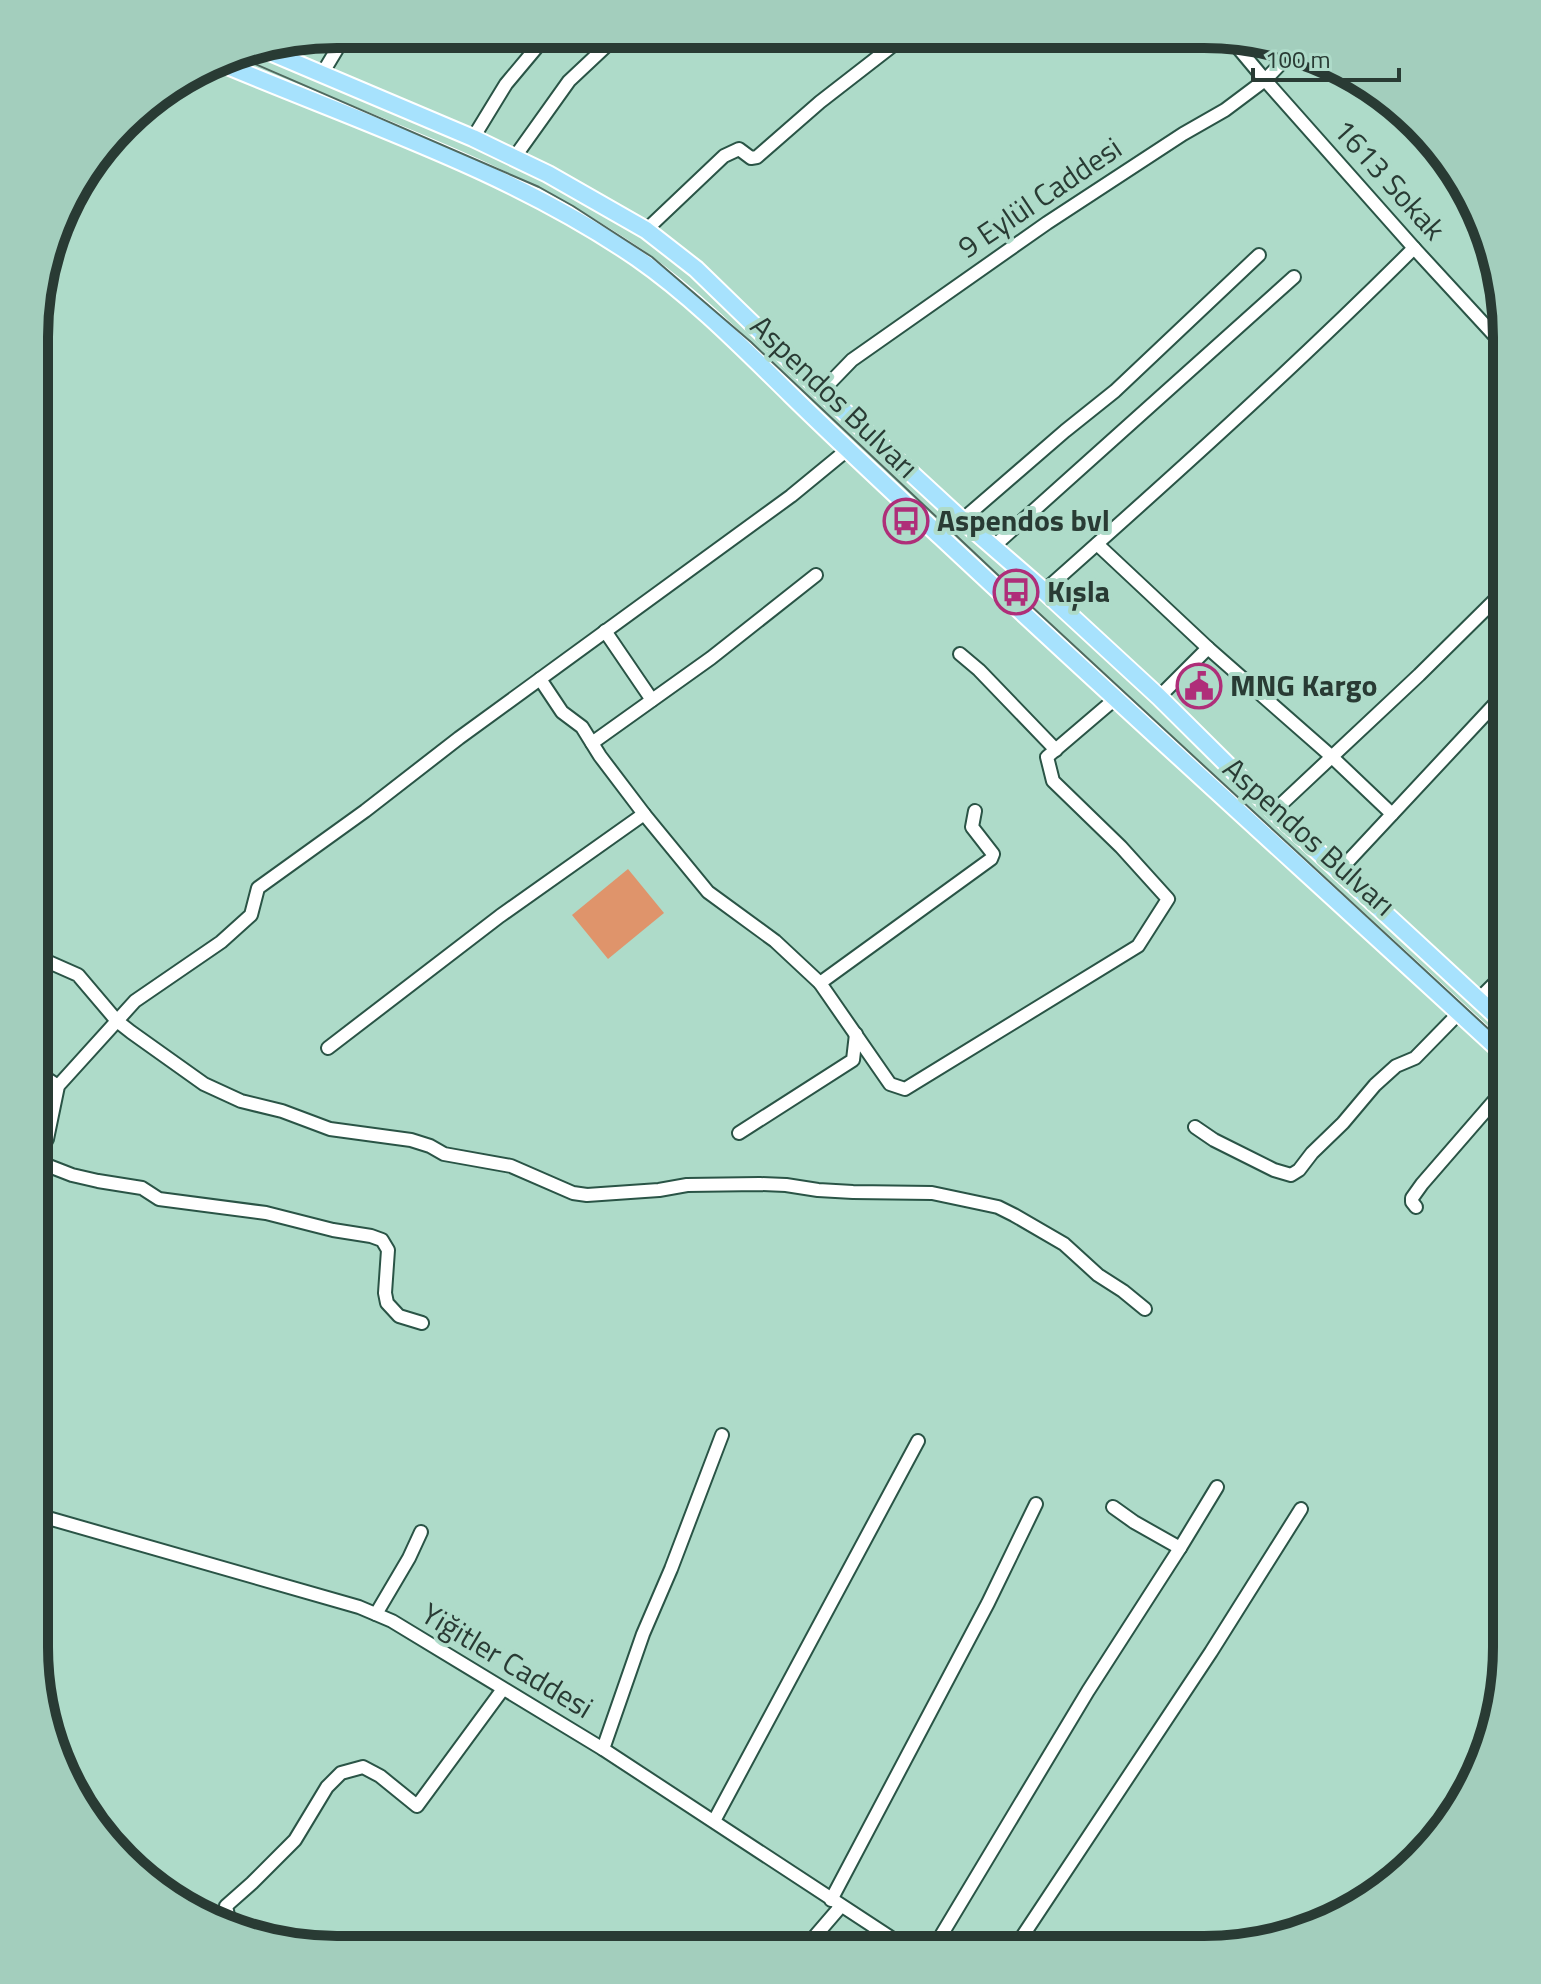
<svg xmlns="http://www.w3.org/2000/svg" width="1541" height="1984" viewBox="0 0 1541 1984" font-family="'Titillium Web',sans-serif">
<rect width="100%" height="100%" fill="#aedbc9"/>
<!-- green -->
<polygon fill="#df946b" points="628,869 664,913 608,959 572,915"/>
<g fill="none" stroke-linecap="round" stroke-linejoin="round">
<!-- minor casing -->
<g stroke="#2a5446" stroke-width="16">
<g id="minor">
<polyline points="1229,37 1265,80 1414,248 1507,349"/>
<polyline points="322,74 346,34"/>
<polyline points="473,138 506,84 547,35"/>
<polyline points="514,158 569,81 618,35"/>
<polyline points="646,230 724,156 739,149 751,158 757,157 820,102 905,36"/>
<polyline points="822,391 852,360 1047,223 1183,134 1225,110 1265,80 1290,54"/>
<polyline points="962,520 1065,431 1115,391 1259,255"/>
<polyline points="1097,544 1208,648"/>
<polyline points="993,547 1294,277"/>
<path d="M1044,591C1170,479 1295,367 1414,248"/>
<polyline points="605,631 652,700"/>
<polyline points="960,654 979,670 1056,750"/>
<polyline points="540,679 562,712 582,727 600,756 644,814 708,892 775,941 820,983"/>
<polyline points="1159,697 1208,648 1331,756 1392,814"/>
<polyline points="592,743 711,658 816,575"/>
<polyline points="975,811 972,827 993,854 991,859 820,983 890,1084 905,1089 1138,946 1168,899 1121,847 1053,781 1047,757 1115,699"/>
<polyline points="1274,811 1419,675 1507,588"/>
<polyline points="1339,871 1507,691"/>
<polyline points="35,956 78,975 117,1021 131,1032 204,1084 241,1101 282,1111 330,1129 411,1140 430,1146 444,1154 511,1166 573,1193 587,1195 659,1190 687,1185 760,1184 786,1185 818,1190 853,1192 932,1193 984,1204 998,1207 1014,1215 1064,1244 1098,1275 1123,1291 1145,1309"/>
<polyline points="1478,1000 1494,984 1507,976"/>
<polyline points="328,1048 500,916 644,814"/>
<polyline points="35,1071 58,1086"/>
<polyline points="1195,1127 1214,1140 1274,1170 1291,1175 1299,1170 1312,1153 1343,1123 1375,1085 1396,1066 1415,1058 1459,1013"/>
<polyline points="739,1133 853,1060 856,1034"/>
<polyline points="36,1161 72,1175 98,1181 142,1188 159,1199 266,1213 333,1230 371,1236 382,1240 388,1250 385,1293 387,1303 399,1316 422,1323"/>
<polyline points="35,1163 47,1139 58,1086 135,1001 221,942 251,915 258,888 365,811 459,738 791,496 847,450"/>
<polyline points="1416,1207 1412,1202 1412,1198 1422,1184 1507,1086"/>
<polyline points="1113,1507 1134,1522 1180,1548 1217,1487"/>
<polyline points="34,1514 359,1607 392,1621 603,1749 908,1949"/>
<polyline points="376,1614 409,1558 421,1532"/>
<polyline points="603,1749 643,1634 671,1569 722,1435"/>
<polyline points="714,1821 918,1441"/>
<polyline points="831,1900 988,1603 1036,1504"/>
<polyline points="231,1930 226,1906 252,1883 295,1840 327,1787 341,1773 363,1767 380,1776 417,1806 503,1689"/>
<polyline points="804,1949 841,1906"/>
<polyline points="933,1949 1088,1691 1180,1548"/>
<polyline points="1014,1949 1211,1652 1301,1509"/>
</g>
</g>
<!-- major casing -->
<g stroke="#fff" stroke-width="20">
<g id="major">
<polyline points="258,47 473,138 548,174 646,230 696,269 822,391 962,520 1044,591 1159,697 1274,811 1507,1026"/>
<path d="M218,62C360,122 509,170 637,258C693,297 742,347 791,395C840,443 891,490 941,537C1128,712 1318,883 1507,1057"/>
</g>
</g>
<!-- minor -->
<use href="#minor" stroke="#fff" stroke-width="12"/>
<!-- major -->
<use href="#major" stroke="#a7e2fd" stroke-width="16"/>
<!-- tram -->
<polyline stroke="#4f695f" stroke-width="2" points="232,54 539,187 573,206 652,257 751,342 1016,592 1507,1046"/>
</g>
<!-- icons -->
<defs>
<g id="bus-ring" transform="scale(2.3)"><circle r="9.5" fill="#aedbc9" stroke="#af2e79" stroke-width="1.5"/><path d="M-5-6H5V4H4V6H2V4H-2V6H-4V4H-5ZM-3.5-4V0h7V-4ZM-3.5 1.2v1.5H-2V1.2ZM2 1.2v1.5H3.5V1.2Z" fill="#af2e79"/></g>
<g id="civic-ring" transform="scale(2.3)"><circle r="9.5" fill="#aedbc9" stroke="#af2e79" stroke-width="1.5"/><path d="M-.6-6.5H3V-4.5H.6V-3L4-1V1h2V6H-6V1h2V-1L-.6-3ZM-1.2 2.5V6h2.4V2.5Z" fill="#af2e79"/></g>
</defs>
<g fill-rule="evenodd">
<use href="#bus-ring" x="906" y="521"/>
<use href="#bus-ring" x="1016" y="592"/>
<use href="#civic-ring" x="1199" y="686"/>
</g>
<g text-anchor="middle" stroke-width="8" stroke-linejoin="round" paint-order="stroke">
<!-- street labels -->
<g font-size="30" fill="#293b34" stroke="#aedbc9">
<text transform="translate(1389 180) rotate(48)" y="10">1613 Sokak</text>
<text transform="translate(1040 198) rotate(-34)" y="10">9 Eylül Caddesi</text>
<text transform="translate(834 397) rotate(44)" y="10">Aspendos Bulvarı</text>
<text transform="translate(1309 837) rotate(42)" y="10">Aspendos Bulvarı</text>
<text transform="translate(507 1661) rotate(31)" y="10">Yiğitler Caddesi</text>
</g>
<!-- poi labels -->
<g font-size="30" font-weight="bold" fill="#293b34" stroke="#aedbc9" text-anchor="start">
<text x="937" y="531">Aspendos bvl</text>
<text x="1047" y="602">Kışla</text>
<text x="1230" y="696">MNG Kargo</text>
</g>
</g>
<!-- crop -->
<path d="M0 0H1541V1984H0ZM337 48H1204A289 289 0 0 1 1493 337V1647A289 289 0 0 1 1204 1936H337A289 289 0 0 1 48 1647V337A289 289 0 0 1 337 48Z" fill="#a3cebd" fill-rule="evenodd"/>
<path fill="none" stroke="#293b34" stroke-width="10" d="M337 48H1204A289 289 0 0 1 1493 337V1647A289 289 0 0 1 1204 1936H337A289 289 0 0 1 48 1647V337A289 289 0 0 1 337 48Z"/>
<!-- scale -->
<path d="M1253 68v12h146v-12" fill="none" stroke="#293b34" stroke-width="4"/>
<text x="1265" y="68" font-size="24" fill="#293b34" stroke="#aedbc9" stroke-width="6" paint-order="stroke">100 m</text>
</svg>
